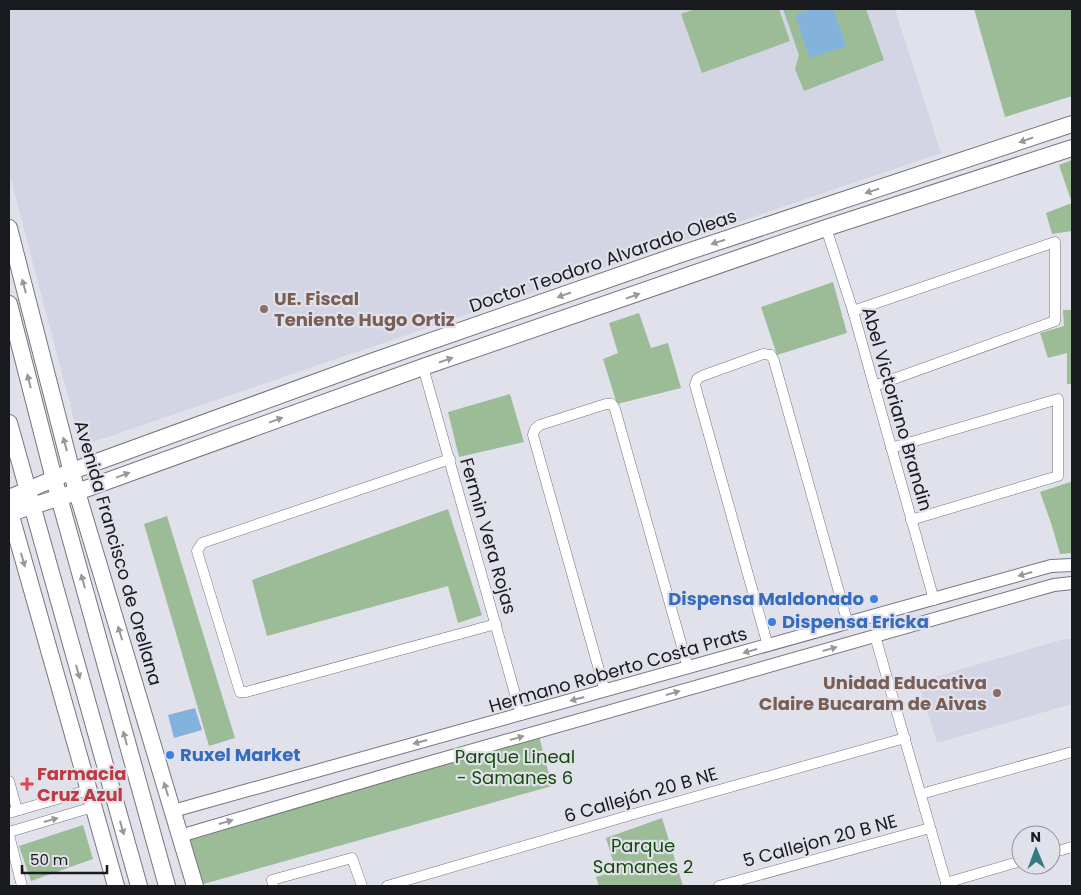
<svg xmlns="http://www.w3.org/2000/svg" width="1081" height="895" viewBox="0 0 1081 895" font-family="Poppins,sans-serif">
<rect width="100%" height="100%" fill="#e1e1eb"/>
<!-- built -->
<g fill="#d3d5e5">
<polygon points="9,9 895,9 941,153 81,446 9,172"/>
<polygon points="1064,639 1072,639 1072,704 937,743 918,682"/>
</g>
<!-- green -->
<g fill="#9cbc97">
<polygon points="695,9 779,9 790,41 702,73 681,14"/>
<polygon points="783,9 866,9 884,60 804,91 795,69 799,55"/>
<polygon points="974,9 1072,9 1072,96 1005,117"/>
<polygon points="1072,160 1072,231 1052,234 1046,213 1072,203 1059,165"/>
<polygon points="833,282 847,333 777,355 761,307"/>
<polygon points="1063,310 1072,310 1072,384 1067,384 1067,353 1048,358 1040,333 1064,326"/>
<polygon points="639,313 651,348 668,343 681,388 617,404 603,359 618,353 609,323"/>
<polygon points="510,394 524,442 459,457 448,412"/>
<polygon points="1070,482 1072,482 1072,553 1060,554 1052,526 1040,492"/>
<polygon points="448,509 482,615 458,623 448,586 267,636 252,580"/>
<polygon points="167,516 235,738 209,746 144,524"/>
<polygon points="538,732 552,786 196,886 180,836"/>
<polygon points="662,818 683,886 599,886 596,877 616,871 606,838"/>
<polygon points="83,825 93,859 31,881 19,846"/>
</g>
<!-- water -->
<g fill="#83b2dd">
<polygon points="811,9 833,9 846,46 810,58 795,15"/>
<polygon points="195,708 202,730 174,738 168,715"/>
</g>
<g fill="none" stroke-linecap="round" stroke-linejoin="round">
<!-- minor casing -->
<g stroke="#75767e" stroke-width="11">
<g id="minor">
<polyline points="826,228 853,311 934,600"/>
<polyline points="853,311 1055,242 1055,321 874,386"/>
<polyline points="423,367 521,715"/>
<polyline points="891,448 1058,399 1058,476 911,520"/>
<polyline points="450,459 202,543 197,551 240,692 246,692 496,624"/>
<polyline points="875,636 947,886"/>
<polyline points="768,646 695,385 697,379 702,376 763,354 771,355 774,361 848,624"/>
<polyline points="605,691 533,435 535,429 540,425 606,404 612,404 615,409 688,668"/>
<polyline points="9,781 17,810"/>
<polyline points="921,794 1072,752"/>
<polyline points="9,813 88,790"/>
<polyline points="9,832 93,807"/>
<polyline points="9,835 22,886"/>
<polyline points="1051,853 1072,847"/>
<polyline points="946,883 1021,861"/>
<polyline points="273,886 272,880 352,858 362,886"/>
<polyline points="387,886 634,814 905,738"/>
<polyline points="719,886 930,828"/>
</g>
</g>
<!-- tertiary casing -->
<g stroke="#75767e" stroke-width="14">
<g id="tertiary">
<polyline points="173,811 1051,566 1072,565"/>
<polyline points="180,836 403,770 1054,585 1072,583"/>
</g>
</g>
<!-- primary casing -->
<g stroke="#75767e" stroke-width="18">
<g id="primary">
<polyline points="9,228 77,492 195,886"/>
<polyline points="9,498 72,471 371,362 678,255 1072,124"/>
<polyline points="9,509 116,886"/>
<polyline points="10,513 77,492 423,367 826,228 1072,148"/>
</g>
</g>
<!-- trunk casing -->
<g stroke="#75767e" stroke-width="18">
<g id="trunk">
<polyline points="9,304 54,479 167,886"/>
<polyline points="9,423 139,886"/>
</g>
</g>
<!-- minor -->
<use href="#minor" stroke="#fff" stroke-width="10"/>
<!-- tertiary -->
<use href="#tertiary" stroke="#fff" stroke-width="12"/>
<!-- primary -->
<use href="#primary" stroke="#fff" stroke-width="16"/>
<!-- trunk -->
<use href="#trunk" stroke="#fff" stroke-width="16"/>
</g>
<!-- one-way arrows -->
<defs><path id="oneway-solid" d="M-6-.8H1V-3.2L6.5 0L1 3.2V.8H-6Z" transform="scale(1.25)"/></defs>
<g fill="#989899">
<use href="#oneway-solid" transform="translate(1026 140) rotate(161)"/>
<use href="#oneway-solid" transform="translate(872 191) rotate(162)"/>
<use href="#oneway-solid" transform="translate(718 242) rotate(162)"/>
<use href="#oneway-solid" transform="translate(24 286) rotate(-105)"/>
<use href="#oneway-solid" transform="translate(564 295) rotate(161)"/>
<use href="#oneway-solid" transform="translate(633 296) rotate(-19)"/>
<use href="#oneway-solid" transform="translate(446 360) rotate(-19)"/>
<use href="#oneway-solid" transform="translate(29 381) rotate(-104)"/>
<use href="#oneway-solid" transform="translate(276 420) rotate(-20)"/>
<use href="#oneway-solid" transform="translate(65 444) rotate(-105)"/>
<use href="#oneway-solid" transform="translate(123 475) rotate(-20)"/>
<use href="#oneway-solid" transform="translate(23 560) rotate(74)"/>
<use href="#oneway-solid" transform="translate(1025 574) rotate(164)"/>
<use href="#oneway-solid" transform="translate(83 581) rotate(-105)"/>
<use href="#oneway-solid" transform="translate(120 633) rotate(-107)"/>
<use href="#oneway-solid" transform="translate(830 649) rotate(-16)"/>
<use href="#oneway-solid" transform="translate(750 651) rotate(164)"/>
<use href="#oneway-solid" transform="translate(78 672) rotate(74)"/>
<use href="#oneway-solid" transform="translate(673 693) rotate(-16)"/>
<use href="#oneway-solid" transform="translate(577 699) rotate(165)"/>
<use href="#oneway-solid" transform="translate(125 738) rotate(-105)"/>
<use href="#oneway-solid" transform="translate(517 738) rotate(-16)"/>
<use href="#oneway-solid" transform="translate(420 742) rotate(165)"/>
<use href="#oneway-solid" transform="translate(166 789) rotate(-107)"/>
<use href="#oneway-solid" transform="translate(51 820) rotate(-16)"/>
<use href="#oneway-solid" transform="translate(226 822) rotate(-16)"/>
<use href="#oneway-solid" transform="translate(122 828) rotate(74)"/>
</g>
<!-- markers -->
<g fill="#8d6e63" stroke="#e1e1eb" stroke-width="2">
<circle cx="264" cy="309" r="5"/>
<circle cx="997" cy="693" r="5"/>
</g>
<g fill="#3f7fe0" stroke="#e1e1eb" stroke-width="2">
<circle cx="874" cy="599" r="5"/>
<circle cx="772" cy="622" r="5"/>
<circle cx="170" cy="755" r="5"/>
</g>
<path fill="#e0444e" stroke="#e1e1eb" stroke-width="2" d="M24.5 776.5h5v5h5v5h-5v5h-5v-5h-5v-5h5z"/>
<g text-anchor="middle" stroke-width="4.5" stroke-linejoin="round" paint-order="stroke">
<!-- street labels -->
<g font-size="18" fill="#191a1d" stroke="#e1e1eb">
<text transform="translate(603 261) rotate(-19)" y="6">Doctor Teodoro Alvarado Oleas</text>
<text transform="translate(897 409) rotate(74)" y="6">Abel Victoriano Brandin</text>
<text transform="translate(488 536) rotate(74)" y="6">Fermin Vera Rojas</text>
<text transform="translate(118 553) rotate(74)" y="6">Avenida Francisco de Orellana</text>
<text transform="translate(618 670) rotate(-16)" y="6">Hermano Roberto Costa Prats</text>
<text transform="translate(641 795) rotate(-16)" y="6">6 Callejón 20 B NE</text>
<text transform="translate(820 841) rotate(-15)" y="6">5 Callejon 20 B NE</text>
</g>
<!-- education labels -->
<g font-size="18" font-weight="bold" fill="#785e54" stroke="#e1e1eb" text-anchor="start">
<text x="274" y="305">UE. Fiscal<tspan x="274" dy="21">Teniente Hugo Ortiz</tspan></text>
<text x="987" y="689" text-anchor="end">Unidad Educativa<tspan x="987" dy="21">Claire Bucaram de Aivas</tspan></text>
</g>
<!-- shop labels -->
<g font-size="18" font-weight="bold" fill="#366cbe" stroke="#e1e1eb" text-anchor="start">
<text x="864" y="605" text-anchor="end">Dispensa Maldonado</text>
<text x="782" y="628">Dispensa Ericka</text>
<text x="180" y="761">Ruxel Market</text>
</g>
<!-- park labels -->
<g font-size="18" fill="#144b0b" stroke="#e1e1eb">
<text x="515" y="763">Parque Lineal<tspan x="515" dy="21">- Samanes 6</tspan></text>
<text x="643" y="852">Parque<tspan x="643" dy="21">Samanes 2</tspan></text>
</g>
<!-- health labels -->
<g font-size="18" font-weight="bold" fill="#be3a42" stroke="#e1e1eb" text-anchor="start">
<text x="37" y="780">Farmacia<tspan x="37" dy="21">Cruz Azul</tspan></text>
</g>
</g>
<!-- border -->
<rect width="1081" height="895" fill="none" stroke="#191a1d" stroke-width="20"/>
<!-- north arrow -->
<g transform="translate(1036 850) rotate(359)"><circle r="24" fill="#e1e1eb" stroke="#919199"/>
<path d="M0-4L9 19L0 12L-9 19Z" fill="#337a85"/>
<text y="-8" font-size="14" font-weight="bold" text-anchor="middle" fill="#191a1d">N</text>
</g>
<!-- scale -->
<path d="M22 865v8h85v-8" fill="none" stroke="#191a1d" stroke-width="2.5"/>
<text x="30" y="865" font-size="15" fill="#191a1d" stroke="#e1e1eb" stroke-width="4" paint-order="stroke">50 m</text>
</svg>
